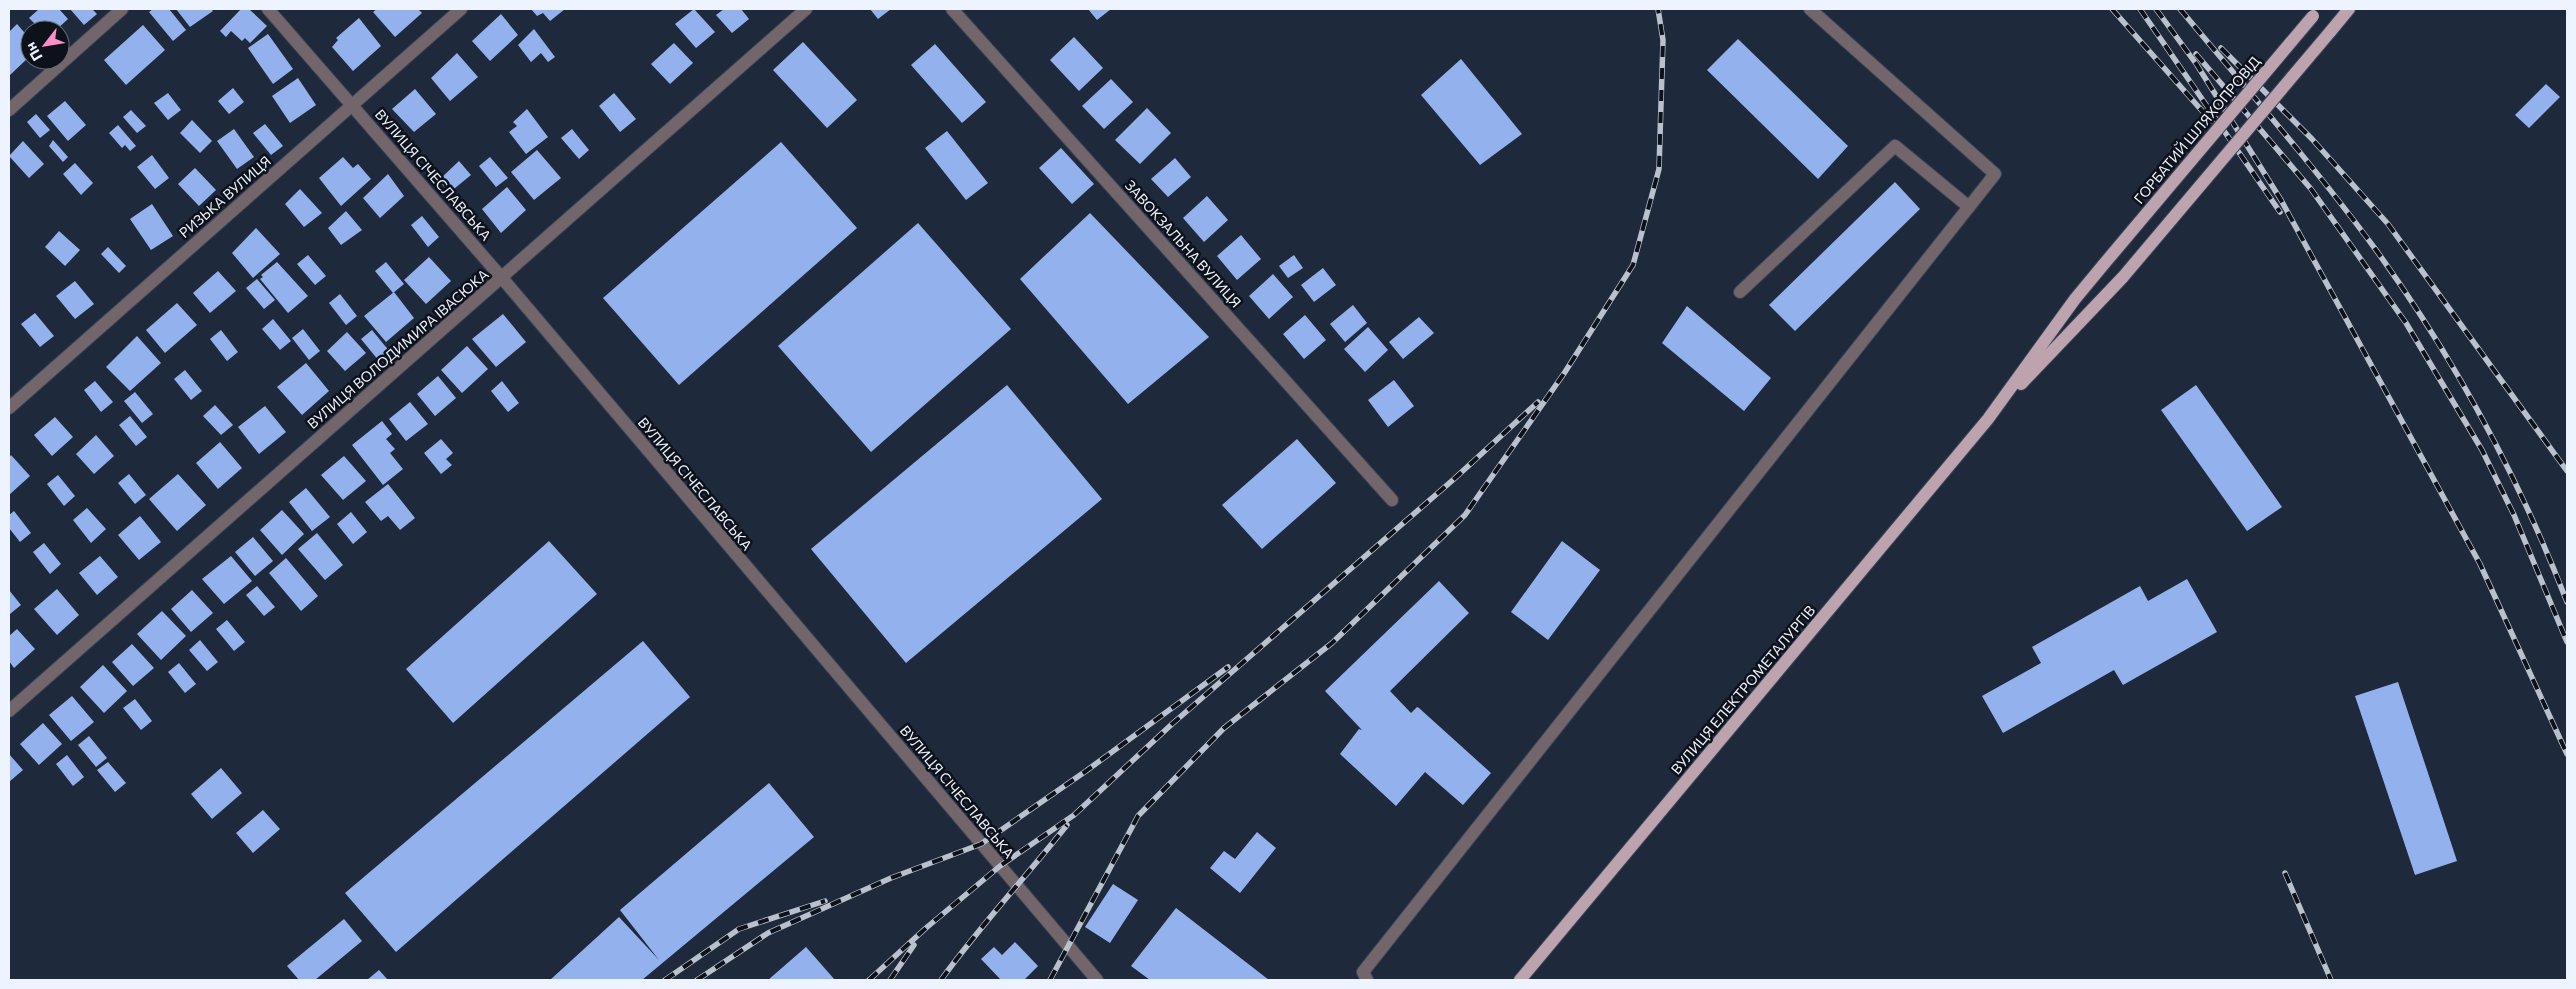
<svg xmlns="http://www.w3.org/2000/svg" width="2576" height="989" viewBox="0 0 2576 989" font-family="Commissioner,sans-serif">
<rect width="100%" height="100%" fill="#1e293c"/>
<!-- building -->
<g fill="#93b2ed">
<polygon points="39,9 59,9 68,19 56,30 41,30 29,18"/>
<polygon points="70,9 92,9 97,14 84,25"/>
<polygon points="153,9 169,9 186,30 173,41 149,12"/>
<polygon points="176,9 211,9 213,11 190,27"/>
<polygon points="241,9 249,9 267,26 250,43 245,38 242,41 231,31 226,37 220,31"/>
<polygon points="377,9 418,9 422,13 395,37 373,12"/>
<polygon points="531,9 565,9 550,21 543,13 537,16"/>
<polygon points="694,9 715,32 696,48 675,24"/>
<polygon points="724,9 741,9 749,19 732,33 716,15"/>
<polygon points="870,9 891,9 878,19"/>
<polygon points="1088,9 1111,9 1097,20"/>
<polygon points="501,14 518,35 490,61 472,41"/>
<polygon points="359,18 381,46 353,71 332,47 338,40 336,38"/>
<polygon points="17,24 30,39 30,56 9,76 9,32"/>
<polygon points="143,25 165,50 126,85 104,60"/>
<polygon points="534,29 555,57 548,62 541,53 531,62 518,45"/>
<polygon points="268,34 293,69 273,84 248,48"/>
<polygon points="1074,37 1103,68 1079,91 1050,60"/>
<polygon points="1738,39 1848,146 1818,179 1707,70"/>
<polygon points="803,42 857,100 827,128 773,70"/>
<polygon points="674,43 693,63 670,84 651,64"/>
<polygon points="935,44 986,102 962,123 911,65"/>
<polygon points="457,53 478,77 450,101 431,78"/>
<polygon points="1461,59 1522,134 1480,165 1421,95"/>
<polygon points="298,78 316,105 290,123 272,96"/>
<polygon points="1111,79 1133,102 1104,129 1082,106"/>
<polygon points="2546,84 2560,97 2529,128 2515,115"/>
<polygon points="233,88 244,102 229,114 218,101"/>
<polygon points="415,89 436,114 414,132 392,109"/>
<polygon points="168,93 181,110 168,120 154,103"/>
<polygon points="614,93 636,119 620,132 599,106"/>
<polygon points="65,101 86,125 68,141 47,116"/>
<polygon points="1147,108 1171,133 1140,164 1115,140"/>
<polygon points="527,109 548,137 526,154 509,132 517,126 513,122"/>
<polygon points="131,110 146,126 137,133 123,117"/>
<polygon points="36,114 50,130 40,138 27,122"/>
<polygon points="192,120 212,141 200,153 180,133"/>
<polygon points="265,124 283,146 271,155 253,133"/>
<polygon points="118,125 136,146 130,151 125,145 122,148 109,133"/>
<polygon points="234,129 254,157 237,169 217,141"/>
<polygon points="572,129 589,150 579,159 561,138"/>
<polygon points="947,131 988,183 966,200 925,148"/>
<polygon points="53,140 68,157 63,162 49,146"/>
<polygon points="23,141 44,164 29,178 9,156"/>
<polygon points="781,142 857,228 679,385 603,298"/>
<polygon points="1061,148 1094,184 1072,204 1039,168"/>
<polygon points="537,150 561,178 534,200 511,172"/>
<polygon points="152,155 169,178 155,189 137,167"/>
<polygon points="343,157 353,168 358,164 371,179 341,206 319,178"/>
<polygon points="490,157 508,178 496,187 479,166"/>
<polygon points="1175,158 1191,177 1168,197 1151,179"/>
<polygon points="459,161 471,175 449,193 439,180"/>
<polygon points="75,163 93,183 81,195 63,174"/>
<polygon points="195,168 216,190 199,206 178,184"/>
<polygon points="388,174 404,196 380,218 363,198"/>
<polygon points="1895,182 1920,209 1795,331 1769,305"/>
<polygon points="507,187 526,210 501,233 482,209"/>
<polygon points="300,189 322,213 304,227 285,204"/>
<polygon points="1207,196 1228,220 1204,242 1183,218"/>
<polygon points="152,204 173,236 151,250 130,219"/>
<polygon points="346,211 362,230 341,245 328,228"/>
<polygon points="1090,213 1209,337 1128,404 1020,279"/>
<polygon points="422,216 439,237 428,247 411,225"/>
<polygon points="918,223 1011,329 871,452 778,346"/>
<polygon points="256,228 280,254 253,278 232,253"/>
<polygon points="59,231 80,250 65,266 45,247"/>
<polygon points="1241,235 1261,259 1237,280 1217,256"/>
<polygon points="108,247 126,266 119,273 101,254"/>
<polygon points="308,255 326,276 315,285 297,264"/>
<polygon points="1294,255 1303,268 1288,278 1279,266"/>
<polygon points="429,257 451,281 426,304 404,280"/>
<polygon points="277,262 308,296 288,313 260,279 263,277 261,275"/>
<polygon points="386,262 404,284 393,293 375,271"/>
<polygon points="1323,268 1336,285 1314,302 1301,285"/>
<polygon points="218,271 236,291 210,313 193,293"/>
<polygon points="1273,274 1293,297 1269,319 1249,296"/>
<polygon points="257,279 275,300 264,309 246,288"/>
<polygon points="75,281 94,304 75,319 56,296"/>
<polygon points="394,292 414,318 386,342 364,316"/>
<polygon points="340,294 357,316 346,325 329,303"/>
<polygon points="177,303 197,325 165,353 146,330"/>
<polygon points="1353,305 1367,323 1345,342 1330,324"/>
<polygon points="1687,306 1771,378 1744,411 1662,343"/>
<polygon points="35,313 54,336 40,347 21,324"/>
<polygon points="503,314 526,342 496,367 472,339"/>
<polygon points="1305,315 1326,340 1304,359 1283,334"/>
<polygon points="1419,317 1434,333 1403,359 1389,342"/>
<polygon points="273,319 291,341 280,350 262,329"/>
<polygon points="1368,327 1388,350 1365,372 1344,349"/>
<polygon points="303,329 320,351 309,360 292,338"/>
<polygon points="221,330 238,352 227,361 210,339"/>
<polygon points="372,330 390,352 379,361 361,339"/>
<polygon points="347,332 366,353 345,371 327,351"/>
<polygon points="137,336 161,363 130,391 106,367"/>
<polygon points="467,346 488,369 462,393 441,370"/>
<polygon points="306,363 329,391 302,415 277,387"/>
<polygon points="185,370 202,391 191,400 174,379"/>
<polygon points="438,376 456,398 435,416 417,394"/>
<polygon points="1394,380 1414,406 1388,427 1368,400"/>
<polygon points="95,381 113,402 101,412 84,390"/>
<polygon points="502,381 519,403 508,412 491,391"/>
<polygon points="1007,385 1102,499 906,663 811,549"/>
<polygon points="2196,385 2282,507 2247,531 2161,410"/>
<polygon points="135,392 153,414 142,423 124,401"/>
<polygon points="410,402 428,424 406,441 389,419"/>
<polygon points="215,405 233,425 221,435 203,416"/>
<polygon points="265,406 286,432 259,454 238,427"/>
<polygon points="130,416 147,437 136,446 119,425"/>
<polygon points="55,417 73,437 52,456 34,435"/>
<polygon points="382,421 392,434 386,439 395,449 390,453 403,469 383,485 352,445"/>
<polygon points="96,435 114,456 94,474 76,454"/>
<polygon points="441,439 453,453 446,459 452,465 441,474 424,453"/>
<polygon points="1297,439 1336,483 1262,549 1222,505"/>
<polygon points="220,442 242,468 218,489 196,463"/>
<polygon points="11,455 30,476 9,495 9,458"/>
<polygon points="344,456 366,481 343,500 321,475"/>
<polygon points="129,474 146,495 135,504 118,483"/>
<polygon points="178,474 206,505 177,531 149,499"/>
<polygon points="58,475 75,496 64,506 47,484"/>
<polygon points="388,484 415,518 400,530 388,516 381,521 365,502"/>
<polygon points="306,488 330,517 312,531 289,502"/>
<polygon points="87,508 106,529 91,543 73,520"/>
<polygon points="282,510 304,534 282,555 260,530"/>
<polygon points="14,511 31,533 20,542 9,528 9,515"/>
<polygon points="351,512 367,532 353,544 337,524"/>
<polygon points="140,516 161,542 139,560 118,535"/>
<polygon points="317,533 343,565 325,580 298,549"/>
<polygon points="253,537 273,561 255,576 235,552"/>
<polygon points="549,541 597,594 453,723 406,669"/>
<polygon points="1562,541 1600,570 1548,640 1511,612"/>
<polygon points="44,543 61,564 50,574 33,552"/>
<polygon points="100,556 118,577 97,595 79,573"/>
<polygon points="231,556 252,581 224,604 202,579"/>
<polygon points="286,558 318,596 301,611 269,573"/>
<polygon points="2187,579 2217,632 2123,685 2114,670 2003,733 1982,696 2041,663 2032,647 2140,586 2148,601"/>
<polygon points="1439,581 1469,613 1390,691 1411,713 1417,707 1419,708 1491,773 1463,805 1425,772 1396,806 1340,754 1359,729 1362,730 1325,691"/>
<polygon points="257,586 275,607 264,616 246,595"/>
<polygon points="57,589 79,615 57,635 34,609"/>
<polygon points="9,590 21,605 10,614 9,613"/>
<polygon points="192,590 213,613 191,632 171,609"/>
<polygon points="162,611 186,636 161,660 137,634"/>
<polygon points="227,620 245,642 234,651 216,629"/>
<polygon points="17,629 35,649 14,668 9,661 9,636"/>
<polygon points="200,640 218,662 207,671 189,650"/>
<polygon points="643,641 690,697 396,952 345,893"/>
<polygon points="132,644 154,668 133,686 112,662"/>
<polygon points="179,663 196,684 185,693 168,672"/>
<polygon points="103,665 127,691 104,713 80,687"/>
<polygon points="2398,682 2457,861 2415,875 2355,696"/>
<polygon points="72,696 94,722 71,741 49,715"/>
<polygon points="135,699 152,721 141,730 123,708"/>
<polygon points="43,723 62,744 39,765 20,744"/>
<polygon points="89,736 107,758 96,767 78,745"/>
<polygon points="9,754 23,770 9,782"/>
<polygon points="67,755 84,777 73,786 56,764"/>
<polygon points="108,762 126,783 115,792 97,770"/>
<polygon points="221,768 242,793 212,819 191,794"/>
<polygon points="769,783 814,837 642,980 550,980 619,917 659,960 620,910"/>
<polygon points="263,810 280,829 253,853 236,833"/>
<polygon points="1257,832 1276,848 1240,893 1210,868 1224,851 1235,859"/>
<polygon points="1113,884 1138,900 1110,943 1085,927"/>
<polygon points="1176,908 1269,980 1150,980 1131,966"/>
<polygon points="344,919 362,941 315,980 299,980 287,966"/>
<polygon points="1015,942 1038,966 1024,980 1001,980 981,959 994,947 1002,955"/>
<polygon points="806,947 835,980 768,980"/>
<polygon points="379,970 388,980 367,980"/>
</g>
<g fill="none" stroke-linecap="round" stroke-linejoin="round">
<!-- minor casing -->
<g stroke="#3b4557" stroke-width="14">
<g id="minor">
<polyline points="268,9 502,278 1097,980"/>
<polyline points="952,9 1392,500"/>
<polyline points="9,110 122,9"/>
<polyline points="1740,292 1895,146 1969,207"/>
<polyline points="9,408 461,9"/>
<polyline points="9,711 806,9"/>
<polyline points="1367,980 1363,972 1995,174 1810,9"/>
</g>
</g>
<!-- major casing -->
<g stroke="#3b4557" stroke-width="14">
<g id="major">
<polyline points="2330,32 2349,9"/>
<polyline points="2021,384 2123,277"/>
<polyline points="1520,980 1988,419 2075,299 2104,264"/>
</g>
</g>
<!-- minor -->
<use href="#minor" stroke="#73666b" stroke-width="12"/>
<!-- major -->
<use href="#major" stroke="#bda3ad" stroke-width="12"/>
<!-- rail casing -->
<g stroke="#bac1ce" stroke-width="5.5">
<g id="rail">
<polyline points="2112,9 2211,121"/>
<polyline points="2140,9 2280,212"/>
<polyline points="2156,9 2197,65 2281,200 2480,564 2567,754"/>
<path d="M2180,9C2246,88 2315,167 2376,250C2454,358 2519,478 2567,602"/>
<polyline points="2221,48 2312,139 2388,224 2567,471"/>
<polyline points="2196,54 2311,189 2406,323 2482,450 2514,515 2567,642"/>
<polyline points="2285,873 2331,980"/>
<polyline points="665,980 739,929 825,901"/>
<polyline points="697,980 768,933 891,878 981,844 1086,771 1228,667"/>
<polyline points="869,980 926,928 1000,866 1074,815 1172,724 1454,479 1538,402"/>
<polyline points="890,980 914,945"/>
<path d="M941,980C980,926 1025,878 1067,825"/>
<polyline points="1050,980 1138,816 1224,728 1332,643 1465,515 1565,372 1633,265 1659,169 1663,40 1658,9"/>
</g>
</g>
<!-- rail -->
<use href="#rail" stroke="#0d121a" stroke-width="4" stroke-dasharray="11" stroke-linecap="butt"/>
<!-- major-bridge casing -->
<g stroke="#3b4557" stroke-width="14" stroke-linecap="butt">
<g id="major-bridge">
<polyline points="2104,264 2313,16"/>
<polyline points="2123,277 2330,32"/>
</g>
</g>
<!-- major-bridge -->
<use href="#major-bridge" stroke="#bda3ad" stroke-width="12"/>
</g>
<g text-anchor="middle" stroke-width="5" stroke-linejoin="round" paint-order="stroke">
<!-- street labels -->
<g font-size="14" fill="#eef4ff" stroke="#0d121a">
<text transform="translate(2197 130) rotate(-50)" y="5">ГОРБАТИЙ ШЛЯХОПРОВІД</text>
<text transform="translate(433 175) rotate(49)" y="5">ВУЛИЦЯ СІЧЕСЛАВСЬКА</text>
<text transform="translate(225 197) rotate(-41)" y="5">РИЗЬКА ВУЛИЦЯ</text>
<text transform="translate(1183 244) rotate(48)" y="5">ЗАВОКЗАЛЬНА ВУЛИЦЯ</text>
<text transform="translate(398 349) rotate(-41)" y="5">ВУЛИЦЯ ВОЛОДИМИРА ІВАСЮКА</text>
<text transform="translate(695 484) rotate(50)" y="5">ВУЛИЦЯ СІЧЕСЛАВСЬКА</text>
<text transform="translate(1743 690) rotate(-50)" y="5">ВУЛИЦЯ ЕЛЕКТРОМЕТАЛУРГІВ</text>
<text transform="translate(957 792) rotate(50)" y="5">ВУЛИЦЯ СІЧЕСЛАВСЬКА</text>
</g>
</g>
<!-- border -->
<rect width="2576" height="989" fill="none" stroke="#eef4ff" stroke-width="20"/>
<!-- north arrow -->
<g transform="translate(45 45) rotate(239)"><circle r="24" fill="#0d121a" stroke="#676c76"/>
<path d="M0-4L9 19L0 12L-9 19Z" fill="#fa8fc8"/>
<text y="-8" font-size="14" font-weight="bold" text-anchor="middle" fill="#eef4ff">Пн</text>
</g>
</svg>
